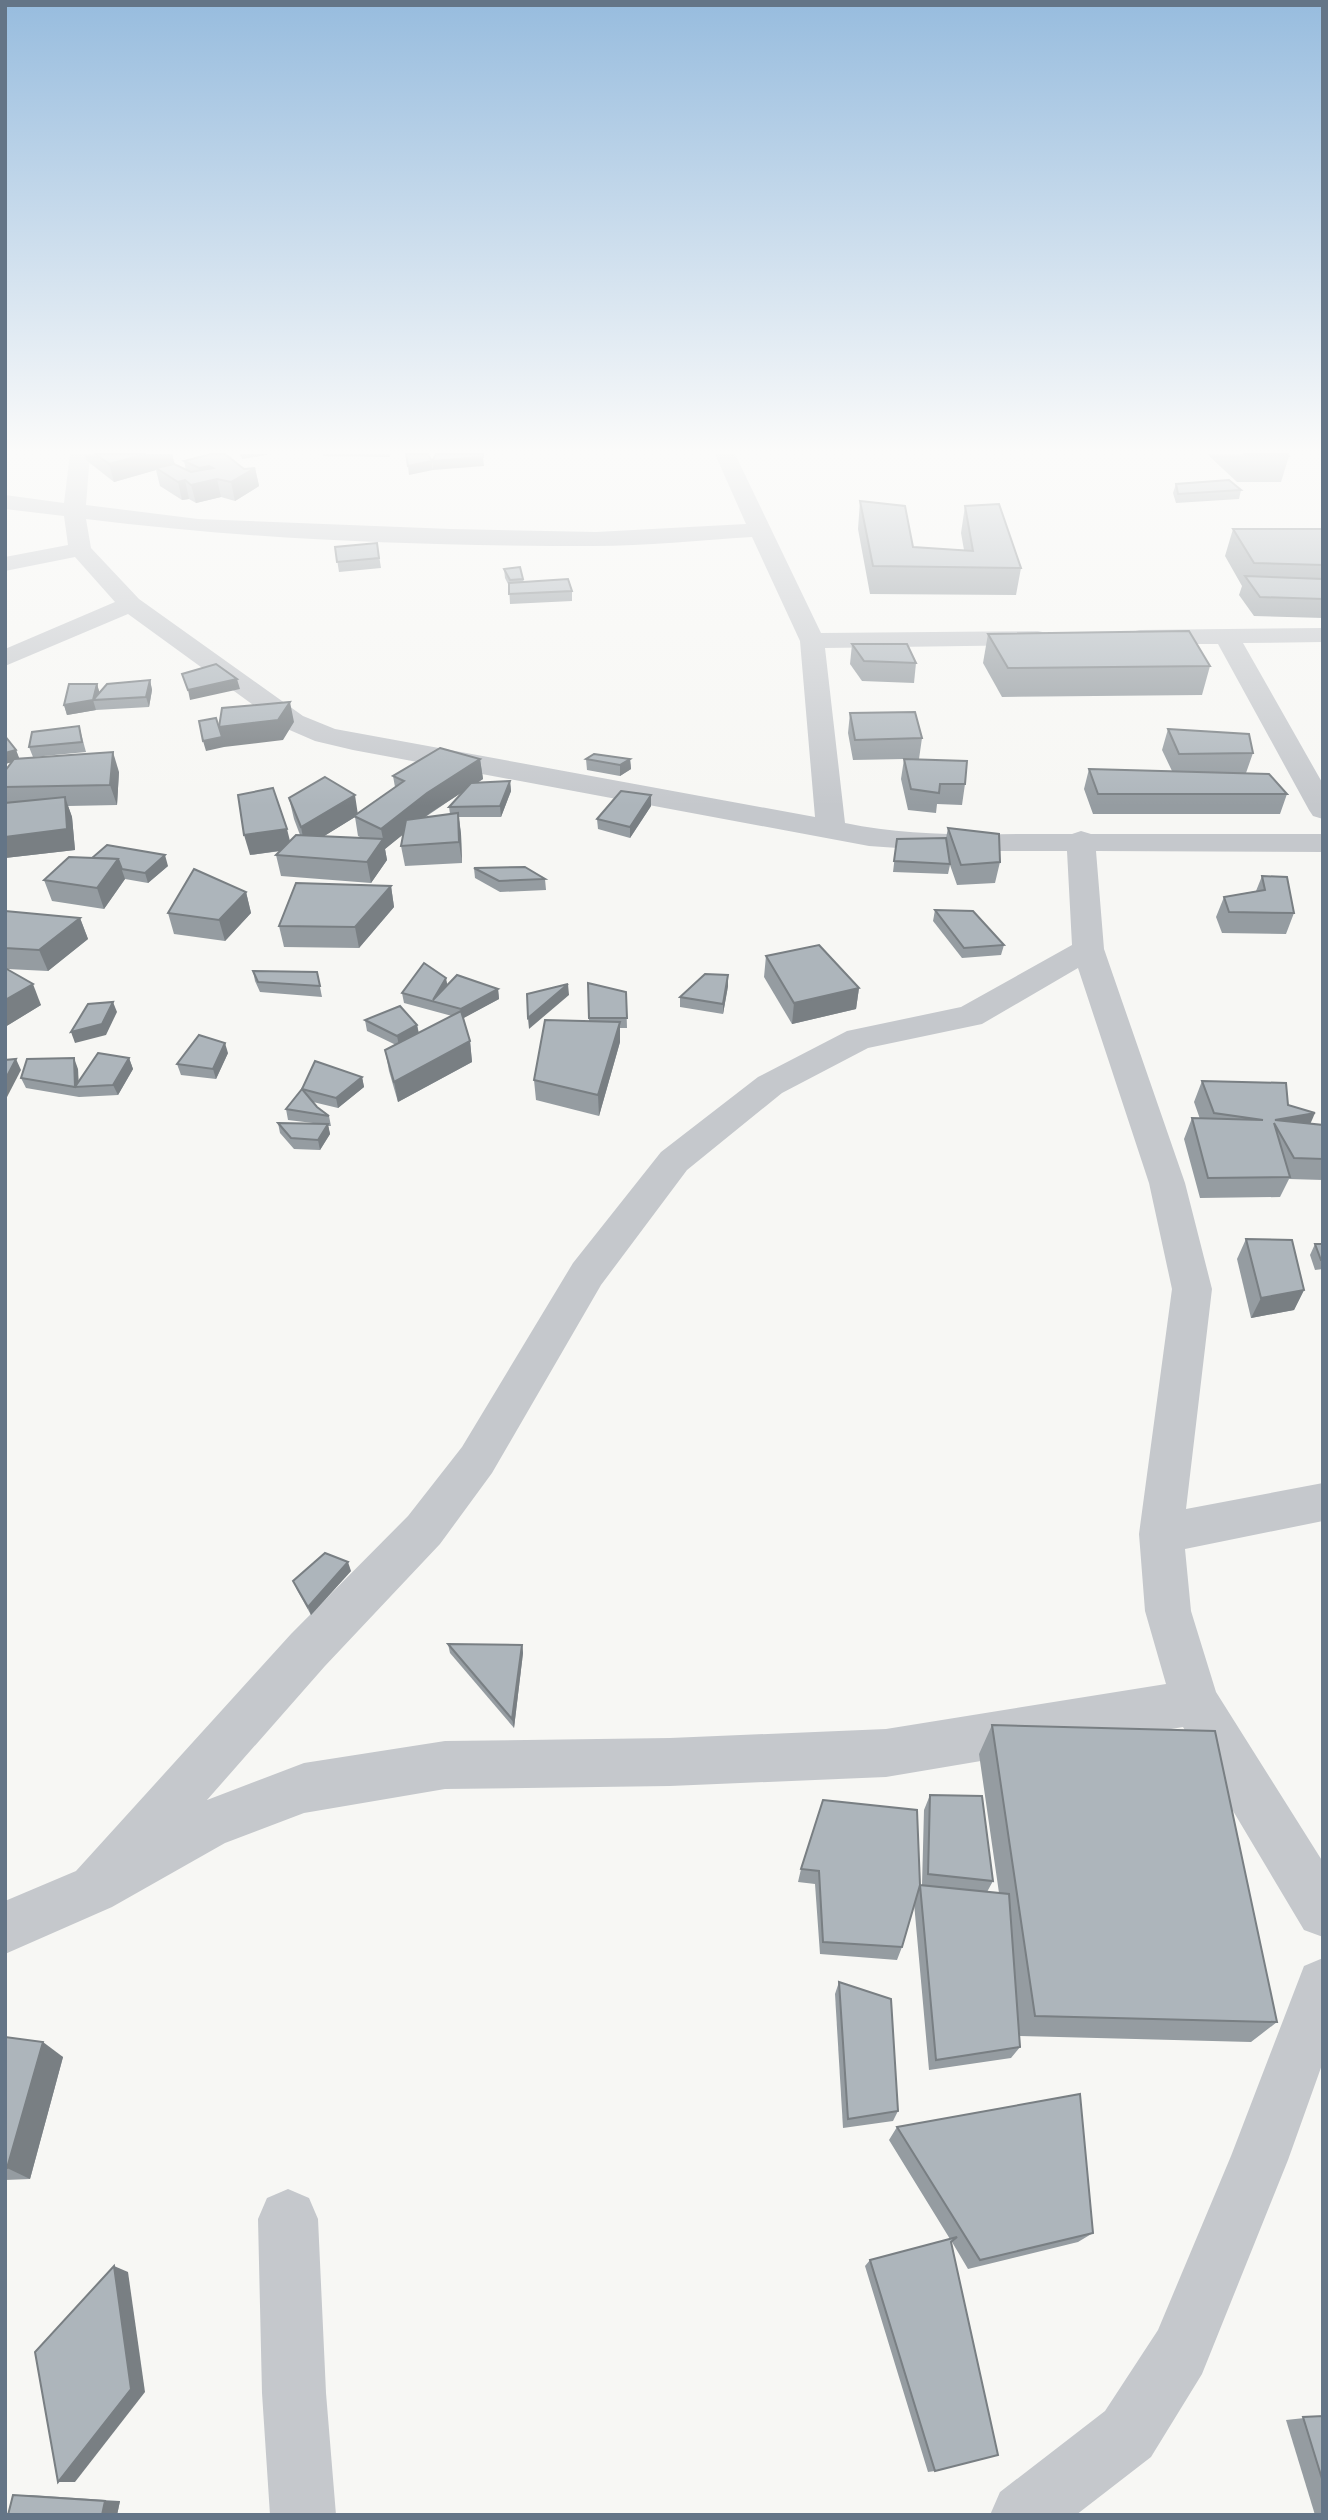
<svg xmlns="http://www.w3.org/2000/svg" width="1328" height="2520" viewBox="0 0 1328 2520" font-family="Commissioner,sans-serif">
<rect width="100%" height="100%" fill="#f7f7f4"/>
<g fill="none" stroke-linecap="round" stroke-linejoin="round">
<!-- street -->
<g fill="#c5c8cc" fill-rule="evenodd">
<path d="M70,454H90L86,505L198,519L451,529L596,532L746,524L715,454H735L821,633L1038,631L1047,633L1050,638L1047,643L1038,645L825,648L845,823C919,839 997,833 1072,834L1081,831L1091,834H1323V852L1096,851L1104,949L1185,1183L1212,1289L1186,1509L1323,1483V1521L1185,1549L1191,1611L1216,1692L1323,1862V1937L1304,1930L1183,1727L886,1777L670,1786L445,1789L304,1813L225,1843L112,1907L5,1954V1901L76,1871L291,1634L408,1516L462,1447L573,1263L661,1152L758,1077L847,1031L961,1007L1072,945L1067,851H941L869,846L353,750L315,741L285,728L128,614L5,666V649L115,602L75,557L5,571V557L68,545L64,516L5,509V495L64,503ZM86,519C254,540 425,546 594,546C646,546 700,540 752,537L800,641L815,817L335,729L303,716L139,599L91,548ZM1078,968L1149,1183L1172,1289L1139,1534L1145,1611L1166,1684L886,1729L670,1738L445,1741L304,1763L207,1800L325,1666L440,1544L492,1473L601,1285L687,1170L782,1093L868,1048L982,1024Z"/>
<polygon points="1323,628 1323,642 1243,643 1323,784 1323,819 1313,816 1309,810 1218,644 1140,644 1131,642 1128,637 1131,632 1140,630"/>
<polygon points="1323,1958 1323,2062 1288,2160 1202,2374 1151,2457 1076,2515 990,2515 1000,2492 1105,2411 1158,2330 1231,2156 1304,1966"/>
<polygon points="288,2189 309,2198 318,2219 326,2393 336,2515 270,2515 262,2393 258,2219 267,2198"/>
</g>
</g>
<!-- wall -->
<g fill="#959ca1" fill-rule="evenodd">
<polygon points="85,454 172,454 174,464 186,470 184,461 244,469 255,468 259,486 235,501 221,497 196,503 189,499 182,500 160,486 156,470 114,482 86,460"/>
<polygon points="323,454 390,454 390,457 323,456"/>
<polygon points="1207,454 1288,454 1289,456 1281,482 1237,482"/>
<polygon points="1176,484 1241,490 1239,499 1176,503 1173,493"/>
<polygon points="860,501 913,547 964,550 961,533 965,506 1021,568 1016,595 870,594 858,529"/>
<polygon points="1233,529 1323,529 1323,618 1254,616 1239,595 1242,586 1225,556"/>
<polygon points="377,543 381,568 339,572 335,547"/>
<polygon points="504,569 523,579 524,582 572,591 572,601 510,604 509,586 505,578"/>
<polygon points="988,634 1210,666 1202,695 1002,697 983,663"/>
<polygon points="852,644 916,663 914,683 862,681 850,664"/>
<polygon points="150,680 152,690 149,707 96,710 67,715 64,705 97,684 99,692"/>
<polygon points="850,713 922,738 919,759 965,784 962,805 937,804 936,813 908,810 901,779 904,759 853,760 848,733"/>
<polygon points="79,726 86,752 33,757 29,747"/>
<polygon points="1168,729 1253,753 1246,773 1287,794 1280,814 1093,814 1084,789 1089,769 1172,771 1162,750"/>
<polygon points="5,736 16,750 19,759 119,772 117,805 68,806 72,817 75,850 5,858 5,771 12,762 5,764"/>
<path d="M480,759L483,779L477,783L510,781L511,791L501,817H459L461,834L462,863L405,866L401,846L403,834L385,849L387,860L371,883L281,876L276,855L281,851L250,855L290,841L300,835L294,819L289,798L358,813L395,787L393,776ZM462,792L449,807L450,814L424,818ZM355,817L358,836L362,838L324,836Z"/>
<polygon points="586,759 630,759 631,769 620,776 587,770"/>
<polygon points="651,806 630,838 598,829 597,819"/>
<polygon points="948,828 1000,862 995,883 957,885 950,865 948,874 893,872 897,839 946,838"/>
<polygon points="69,857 168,866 148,883 125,879 104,909 52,901 44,880"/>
<polygon points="474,868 545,879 546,890 500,892 475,878"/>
<polygon points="1262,876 1294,913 1286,934 1222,933 1216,917 1224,897 1256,891"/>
<polygon points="391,886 394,907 359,948 284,947 279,926"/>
<polygon points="246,892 251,913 225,941 174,934 168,913"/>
<polygon points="935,910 1004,945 1001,955 962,958 933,921"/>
<polygon points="5,911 80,918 88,939 48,971 7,969 41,1005 5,1027"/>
<polygon points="766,956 859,988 856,1009 792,1024 764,977"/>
<polygon points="253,971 317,972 322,997 260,992 255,981"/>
<polygon points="728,975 728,986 723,1014 680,1007 680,997"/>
<polygon points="588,983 626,992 627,1028 620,1028 620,1042 599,1116 536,1100 534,1080 589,1021"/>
<polygon points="447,985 498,989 499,999 463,1018 470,1041 472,1062 398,1102 389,1071 385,1050 396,1045 367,1031 365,1020 417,1025 419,1033 452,1016 404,1003 402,993"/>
<polygon points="228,1053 216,1079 181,1075 177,1064"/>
<polygon points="129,1058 133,1069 118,1095 79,1097 26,1088 21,1078 78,1069 78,1081"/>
<polygon points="362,1077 364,1087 338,1108 313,1102 317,1107 329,1116 331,1126 328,1126 330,1134 320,1150 294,1149 280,1133 278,1123 313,1123 288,1120 286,1109 302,1089"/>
<polygon points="1202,1081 1288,1105 1310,1124 1323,1125 1323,1180 1289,1179 1280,1197 1200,1198 1184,1139 1192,1118 1200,1119 1194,1102"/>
<polygon points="1246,1239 1304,1290 1294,1310 1251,1318 1237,1259"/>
<polygon points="1315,1244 1323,1244 1323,1269 1315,1270 1310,1255"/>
<polygon points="351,1571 311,1615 297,1590 293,1581"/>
<polygon points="448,1644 522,1645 523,1653 514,1728 450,1653"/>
<polygon points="992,1725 1277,2022 1251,2042 1020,2036 1018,2024 1020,2047 1011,2058 929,2070 914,1903 902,1947 897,1960 820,1954 815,1884 798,1882 801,1869 922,1885 924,1810 930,1795 993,1881 987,1892 999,1893 979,1754"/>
<polygon points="839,1982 898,2111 893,2121 843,2128 835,1994"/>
<polygon points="5,2037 63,2057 30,2179 5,2180"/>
<polygon points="897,2127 1093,2233 1078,2242 968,2269 952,2242 951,2242 935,2471 928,2472 865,2266 870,2260 950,2239 889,2140"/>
<polygon points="1323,2416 1323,2515 1315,2515 1286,2420"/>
<polygon points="13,2495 31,2495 120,2501 117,2515 8,2515"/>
</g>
<!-- shaded-wall -->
<g fill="#797f83">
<polygon points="146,454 172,454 175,465 156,468 156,470 114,482 109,464"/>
<polygon points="240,454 267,454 267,455 242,459"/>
<polygon points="483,457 484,466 433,470 432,461"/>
<polygon points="432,461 433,470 409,475 408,466"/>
<polygon points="209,466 212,480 217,479 221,497 196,503 191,485 202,482 199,468"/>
<polygon points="255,468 259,486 235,501 231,482"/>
<polygon points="185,480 189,499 182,500 178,482"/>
<polygon points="237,679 240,689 190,700 188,690"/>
<polygon points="150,680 152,690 149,707 146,697"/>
<polygon points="97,684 100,694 93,700"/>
<polygon points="93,700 96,710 67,715 64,705"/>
<polygon points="290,702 294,722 283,740 224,747 206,751 203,741 222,737 219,727"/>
<polygon points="16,750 20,760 5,764 5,753"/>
<polygon points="113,752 119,772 117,805 110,785"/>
<polygon points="480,759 483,779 430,813 385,849 387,860 371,883 367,862 383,839 381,829 427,793"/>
<polygon points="630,759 631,769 620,776 620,765"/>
<polygon points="510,781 511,791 501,817 500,806"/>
<polygon points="355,795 358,815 354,816 355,817 305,848 301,827"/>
<polygon points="651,795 651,806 630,838 630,827"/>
<polygon points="65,797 72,817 75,850 5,858 5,837"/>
<polygon points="458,813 461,834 462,863 459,842"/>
<polygon points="287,829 292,849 250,855 244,835"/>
<polygon points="165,855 168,866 148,883 145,873"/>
<polygon points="118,859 125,879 104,909 97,888"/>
<polygon points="391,886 394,907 359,948 355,927"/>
<polygon points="246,892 251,913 225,941 219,920"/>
<polygon points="80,918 88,939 48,971 39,950"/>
<polygon points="728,975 728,986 723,1014 723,1004"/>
<polygon points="446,978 448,988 433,1000"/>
<polygon points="33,984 41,1005 5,1027 5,1000"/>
<polygon points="568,984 569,995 529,1029 528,1018"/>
<polygon points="859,988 856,1009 792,1024 794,1003"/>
<polygon points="498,989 499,999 462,1019 461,1009"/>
<polygon points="113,1002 117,1012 106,1035 75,1043 71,1032"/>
<polygon points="620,1022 620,1042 599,1116 598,1095"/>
<polygon points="417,1025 419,1036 399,1046 397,1036"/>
<polygon points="470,1041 472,1062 398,1102 394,1082"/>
<polygon points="225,1043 228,1053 216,1079 213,1069"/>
<polygon points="74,1058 78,1069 79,1087 75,1087"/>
<polygon points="129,1058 133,1069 118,1095 113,1085"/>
<polygon points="16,1059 21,1070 6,1099 5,1080"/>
<polygon points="362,1077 364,1087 338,1108 336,1098"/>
<polygon points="1315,1113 1306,1134 1275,1120"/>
<polygon points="328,1124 330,1134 320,1150 318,1140"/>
<polygon points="1304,1290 1294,1310 1251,1318 1261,1298"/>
<polygon points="348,1562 351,1571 311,1615 308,1607"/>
<polygon points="522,1645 523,1653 514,1728 512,1719"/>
<polygon points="43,2042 63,2057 30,2179 7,2168"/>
<polygon points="114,2266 128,2272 145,2392 75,2482 58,2482"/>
<polygon points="105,2501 120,2501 117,2515 102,2515"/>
</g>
<!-- building -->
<g fill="#adb5bb" stroke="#797f83" stroke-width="2">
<polygon points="96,454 146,454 109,464"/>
<polygon points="211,454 225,454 244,469 255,468 231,482 217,479 191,485 185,480 178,482 156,468 174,464 191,472 213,468 209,466 199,468 184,461"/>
<polygon points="406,454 428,454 432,461 408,466"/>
<polygon points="436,454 483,454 483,457 432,461"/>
<polygon points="1243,454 1288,454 1289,456 1245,455"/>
<polygon points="1229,480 1241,490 1178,494 1176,484"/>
<polygon points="860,501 905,506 913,547 973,551 965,506 999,504 1021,568 873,566"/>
<polygon points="1233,529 1323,529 1323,565 1254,563"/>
<polygon points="377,543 379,558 337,562 335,547"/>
<polygon points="520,567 523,579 510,580 504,569"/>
<polygon points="1245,576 1323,579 1323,599 1260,597"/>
<polygon points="568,579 572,591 509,594 509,583"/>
<polygon points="1189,631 1210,666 1008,668 988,634"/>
<polygon points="852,644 907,644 916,663 864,661"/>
<polygon points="216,664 237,679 188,690 182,674"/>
<polygon points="150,680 146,697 93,700 107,684"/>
<polygon points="69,684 97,684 93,700 64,705"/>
<polygon points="290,702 278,720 219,727 222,708"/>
<polygon points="915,712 922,738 855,740 850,713"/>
<polygon points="216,718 222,737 203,741 199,721"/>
<polygon points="79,726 82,742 29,747 32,732"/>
<polygon points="1168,729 1249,734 1253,753 1179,754"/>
<polygon points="5,736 16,750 5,753"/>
<polygon points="440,748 480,759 427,793 381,829 354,816 404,781 393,776"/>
<polygon points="113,752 110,785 5,787 5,771 14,759"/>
<polygon points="594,754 630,759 620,765 586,759"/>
<polygon points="904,759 967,761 965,784 940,784 939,793 911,789"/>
<polygon points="1089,769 1269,774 1287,794 1098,794"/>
<polygon points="325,777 355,795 301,827 289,798"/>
<polygon points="510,781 500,806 449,807 471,783"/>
<polygon points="273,788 287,829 244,835 238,795"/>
<polygon points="621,791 651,795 630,827 597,819"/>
<polygon points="65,797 67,829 5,837 5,803"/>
<polygon points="458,813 459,842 401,846 406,820"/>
<polygon points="948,828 999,834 1000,862 961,865"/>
<polygon points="296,835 383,839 367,862 276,855"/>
<polygon points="946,838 950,864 894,861 897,839"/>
<polygon points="107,845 165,855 145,873 122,869 118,859 92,858"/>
<polygon points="69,857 118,859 97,888 44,880"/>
<polygon points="525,867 545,879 499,881 474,868"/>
<polygon points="194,869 246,892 219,920 168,913"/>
<polygon points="1262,876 1287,877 1294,913 1229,912 1224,897 1265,890"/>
<polygon points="296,883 391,886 355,927 279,926"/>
<polygon points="935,910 973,911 1004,945 964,948"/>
<polygon points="5,911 80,918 39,950 5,948"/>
<polygon points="819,945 859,988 794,1003 766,956"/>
<polygon points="424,963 446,978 433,1000 457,975 498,989 461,1009 402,993"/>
<polygon points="5,968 33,984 5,1000"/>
<polygon points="253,971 317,972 320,986 258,982"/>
<polygon points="705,974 728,975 723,1004 680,997"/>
<polygon points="588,983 626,992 627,1018 589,1018"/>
<polygon points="568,984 528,1018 527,994"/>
<polygon points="113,1002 102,1024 71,1032 88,1004"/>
<polygon points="400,1006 417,1025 397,1036 365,1020"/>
<polygon points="461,1011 470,1041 394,1082 385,1050"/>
<polygon points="545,1020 620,1022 598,1095 534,1080"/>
<polygon points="199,1035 225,1043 213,1069 177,1064"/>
<polygon points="98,1053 129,1058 113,1085 75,1087"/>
<polygon points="74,1058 75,1087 21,1078 27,1059"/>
<polygon points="16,1059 5,1080 5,1060"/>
<polygon points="315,1061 362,1077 336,1098 302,1089"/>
<polygon points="1202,1081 1286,1083 1288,1105 1315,1113 1275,1120 1323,1125 1323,1159 1294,1158 1274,1123 1290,1177 1208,1178 1192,1118 1263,1120 1214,1113"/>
<polygon points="302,1089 317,1107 329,1116 286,1109"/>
<polygon points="278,1123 328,1124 318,1140 291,1138"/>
<polygon points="1246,1239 1292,1240 1304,1290 1261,1298"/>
<polygon points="1315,1244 1323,1244 1323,1260 1321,1260"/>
<polygon points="325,1553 348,1562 308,1607 293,1581"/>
<polygon points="448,1644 522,1645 512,1719"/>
<polygon points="992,1725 1215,1731 1277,2022 1035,2016"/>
<polygon points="930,1795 982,1796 993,1881 928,1874"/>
<polygon points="823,1800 917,1810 920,1885 1009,1894 1020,2047 936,2060 920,1885 902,1947 823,1942 819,1871 801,1869"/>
<polygon points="839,1982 891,1999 898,2111 848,2119"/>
<polygon points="5,2037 43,2042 7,2168 5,2168"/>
<polygon points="1080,2094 1093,2233 980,2260 897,2127"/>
<polygon points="957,2237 951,2242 998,2455 935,2471 870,2260"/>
<polygon points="114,2266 131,2389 58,2482 35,2352"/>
<polygon points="1323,2416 1323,2482 1303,2417"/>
<polygon points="13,2495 105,2501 102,2515 8,2515"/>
</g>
<!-- sky -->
<linearGradient id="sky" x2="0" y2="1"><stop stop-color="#97bcde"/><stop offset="0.56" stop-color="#fbfbfa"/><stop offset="1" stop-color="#fbfbfa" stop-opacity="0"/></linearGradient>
<rect width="1328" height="806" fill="url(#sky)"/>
<!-- border -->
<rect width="1328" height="2520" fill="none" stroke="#647587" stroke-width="14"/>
</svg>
